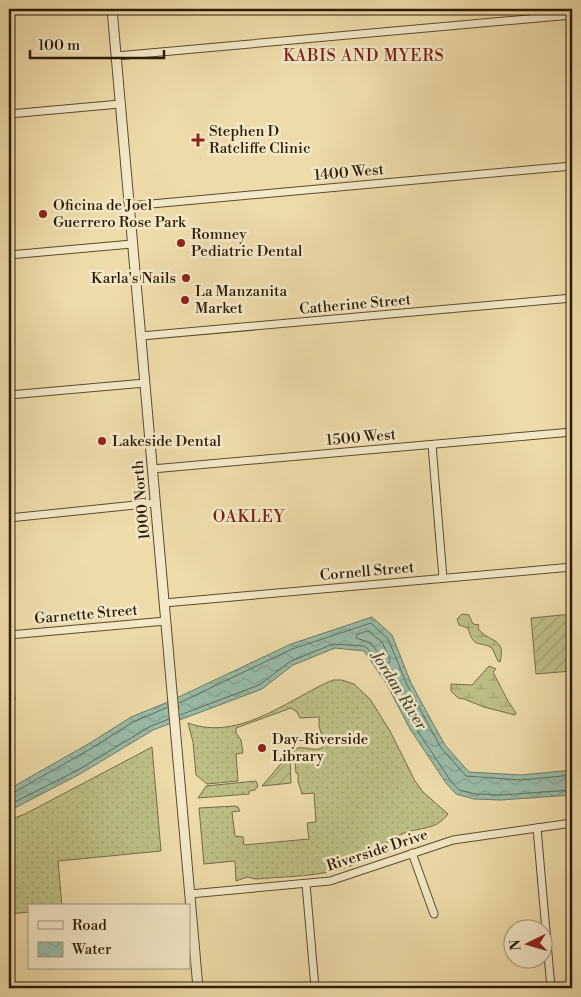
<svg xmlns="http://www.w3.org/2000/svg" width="581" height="997" viewBox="0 0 581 997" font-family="'Libre Bodoni',serif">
<defs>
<pattern id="grass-dots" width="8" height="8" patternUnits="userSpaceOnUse" patternTransform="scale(1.25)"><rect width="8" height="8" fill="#bdbe85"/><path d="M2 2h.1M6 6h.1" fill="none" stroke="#a3a371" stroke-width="1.8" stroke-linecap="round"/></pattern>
<pattern id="wetland-marsh" width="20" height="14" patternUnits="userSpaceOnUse" patternTransform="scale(1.25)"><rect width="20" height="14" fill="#bdbe85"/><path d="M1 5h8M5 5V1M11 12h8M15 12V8" fill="none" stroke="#a3a371"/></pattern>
<pattern id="garden-furrows" width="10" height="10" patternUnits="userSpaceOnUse" patternTransform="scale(1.25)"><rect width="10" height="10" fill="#bdbe85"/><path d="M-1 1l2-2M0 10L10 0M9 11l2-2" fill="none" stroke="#a3a371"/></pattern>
<pattern id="water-waves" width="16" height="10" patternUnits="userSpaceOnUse" patternTransform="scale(1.25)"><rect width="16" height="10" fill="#99bba8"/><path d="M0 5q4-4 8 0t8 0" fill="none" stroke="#84a08f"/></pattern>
</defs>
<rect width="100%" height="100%" fill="#eddba9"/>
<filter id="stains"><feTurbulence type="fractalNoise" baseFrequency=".004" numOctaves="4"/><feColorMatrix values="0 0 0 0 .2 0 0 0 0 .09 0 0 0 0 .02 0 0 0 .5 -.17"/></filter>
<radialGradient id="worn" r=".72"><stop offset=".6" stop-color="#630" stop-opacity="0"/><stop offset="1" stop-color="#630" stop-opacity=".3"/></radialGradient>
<!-- grass -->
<g fill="url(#grass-dots)" stroke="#756d44">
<path d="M333,680H342L354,684L370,699L390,731L415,781L423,792L448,814C435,832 418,826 400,835C385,841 376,855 362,861C330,877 291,876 256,879L247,877L236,881L235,861L204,864L199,808L235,806L238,807L240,811L232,812L235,836L243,837L244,845L309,839L307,823L316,822L314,793L302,794L298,781V773H296L294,749C304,745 313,752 322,748L324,743L319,726V717L300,718L297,712L291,708L236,728V733L241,740L243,753L236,754L238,781L207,784L196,775L193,742L188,723C240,742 288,699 333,680Z"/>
<polygon points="152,747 161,851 58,861 62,906 29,906 29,912 9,914 9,820 25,814"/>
<polygon points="256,781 258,786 255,790 249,791 249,794 198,798 206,786"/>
</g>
<!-- wetland -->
<g fill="url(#wetland-marsh)" stroke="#756d44">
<path d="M462,614L469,615L473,624L479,625L478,628C487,643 507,636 500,662L498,661L492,648C479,640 474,650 468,628L459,625L457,619Z"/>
<polygon points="489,666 496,669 493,672 508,701 516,713 515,715 484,707 464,699 458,698 451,691 451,684 472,685"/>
</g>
<!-- garden -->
<g fill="url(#garden-furrows)" stroke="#756d44">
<polygon points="572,614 572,671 536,674 531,618"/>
<polygon points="290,753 291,783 262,786"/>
</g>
<!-- water -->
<polygon fill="url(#water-waves)" stroke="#6e7b66" points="372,617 392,635 411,683 431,720 445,745 469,772 521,775 572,770 572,795 501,800 474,799 456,794 446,783 410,729 386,683 364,651 335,648 293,665 262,689 153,730 80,774 9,811 9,789 90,743 131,717 168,702 291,644"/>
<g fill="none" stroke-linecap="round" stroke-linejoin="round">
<!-- shore -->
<g stroke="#636c56" stroke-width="1">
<polygon points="368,631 382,642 390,660 389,663 385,663 371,643 356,638 357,635"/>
<polyline points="179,703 292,649 371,623 388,639 407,685 441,748 466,776 521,780 572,775"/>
<polyline points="180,715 259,685 291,661 333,644 364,646 368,649 390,680 415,727 450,780 459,790 475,794 501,795 572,790"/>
<polyline points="9,793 13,793 92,748 133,722 168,707"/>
<polyline points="9,805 78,770 151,726 169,719"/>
</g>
<!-- minor casing -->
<g stroke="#5d4c2d" stroke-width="9">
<g id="minor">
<polyline points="116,56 572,15"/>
<polyline points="9,114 120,104"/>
<polyline points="129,206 572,166"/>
<polyline points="9,255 132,244"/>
<polyline points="141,336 572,298"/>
<polyline points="9,395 145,383"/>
<polyline points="432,445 443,578"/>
<polyline points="152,469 572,432"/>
<polyline points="9,518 155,503"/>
<polyline points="164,603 572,567"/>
<polyline points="9,635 166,621"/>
<polyline points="9,678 11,699"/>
<polyline points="537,828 551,988"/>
<polyline points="412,853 434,914"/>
<polyline points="306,884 315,988"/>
<polyline points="190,894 330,881 453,840 572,823"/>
</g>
</g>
<!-- tertiary casing -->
<g stroke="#5d4c2d" stroke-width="11">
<polyline id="tertiary" points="112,9 198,988"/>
</g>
<!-- minor -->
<use href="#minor" stroke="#f3e8c7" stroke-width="7"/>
<!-- tertiary -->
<use href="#tertiary" stroke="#f3e8c7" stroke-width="9"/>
</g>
<!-- markers -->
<g fill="#8f2418" stroke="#f3e8c7" stroke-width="2">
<path d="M195.5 132.5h5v5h5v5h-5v5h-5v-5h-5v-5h5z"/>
<circle cx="43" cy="214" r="5"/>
<circle cx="181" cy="243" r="5"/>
<circle cx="186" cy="278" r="5"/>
<circle cx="185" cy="300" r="5"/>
<circle cx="102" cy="441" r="5"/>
<circle cx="262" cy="748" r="5"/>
</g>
<g text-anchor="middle" stroke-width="5" stroke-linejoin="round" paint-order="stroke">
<!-- poi labels -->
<g font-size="15" fill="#2d1c04" stroke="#f3e8c7" text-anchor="start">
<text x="209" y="136">Stephen D<tspan x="209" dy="17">Ratcliffe Clinic</tspan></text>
<text x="53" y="210">Oficina de Joel<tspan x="53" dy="17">Guerrero Rose Park</tspan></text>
<text x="191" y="239">Romney<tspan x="191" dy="17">Pediatric Dental</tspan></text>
<text x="176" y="283" text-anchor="end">Karla's Nails</text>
<text x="195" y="296">La Manzanita<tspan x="195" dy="17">Market</tspan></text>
<text x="112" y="446">Lakeside Dental</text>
<text x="272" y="744">Day-Riverside<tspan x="272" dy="17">Library</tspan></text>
</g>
<!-- street labels -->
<g font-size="15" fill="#2d1c04" stroke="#f3e8c7">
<text transform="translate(349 172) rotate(-5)" y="5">1400 West</text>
<text transform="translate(355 304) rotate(-5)" y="5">Catherine Street</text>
<text transform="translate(361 437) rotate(-5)" y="5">1500 West</text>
<text transform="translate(141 500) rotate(-95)" y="5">1000 North</text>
<text transform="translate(367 571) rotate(-5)" y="5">Cornell Street</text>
<text transform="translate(86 614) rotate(-5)" y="5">Garnette Street</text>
<text transform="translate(377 850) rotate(-18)" y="5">Riverside Drive</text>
</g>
<!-- neighbourhood labels -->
<g font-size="16" letter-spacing="1" fill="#7a1f14" stroke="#f3e8c7">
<text x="364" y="61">KABIS AND MYERS</text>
<text x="249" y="522">OAKLEY</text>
</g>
<!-- water labels -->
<g font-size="16" font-style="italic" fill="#4d4c35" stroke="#f3e8c7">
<text transform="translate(400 690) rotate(58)" y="6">Jordan River</text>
</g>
</g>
<!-- margin -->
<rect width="581" height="997" fill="none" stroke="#eddba9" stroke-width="30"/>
<rect x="10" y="10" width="561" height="977" fill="none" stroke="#2d1c04" stroke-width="2.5"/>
<rect x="15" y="15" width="551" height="967" fill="none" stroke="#2d1c04"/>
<!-- legend -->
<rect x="28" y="904" width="162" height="65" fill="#f3e8c7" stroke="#a49679"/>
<rect x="38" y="921" width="25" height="8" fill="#f3e8c7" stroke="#a49679"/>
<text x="72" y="930" font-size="15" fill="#2d1c04">Road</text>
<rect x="38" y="942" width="25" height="15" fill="url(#water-waves)" stroke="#a49679"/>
<text x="72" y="954" font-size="15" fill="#2d1c04">Water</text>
<!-- north arrow -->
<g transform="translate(528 944) rotate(265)"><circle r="24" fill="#f3e8c7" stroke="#a49679"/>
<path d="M0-4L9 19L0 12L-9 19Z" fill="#8f2418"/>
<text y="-8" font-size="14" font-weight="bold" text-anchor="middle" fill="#2d1c04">N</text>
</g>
<!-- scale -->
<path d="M30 50v8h134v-8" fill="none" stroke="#2d1c04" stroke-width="2.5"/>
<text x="38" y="50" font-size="15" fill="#2d1c04" stroke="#f3e8c7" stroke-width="4" paint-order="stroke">100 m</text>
<rect width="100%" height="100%" filter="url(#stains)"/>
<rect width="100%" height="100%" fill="url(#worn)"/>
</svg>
